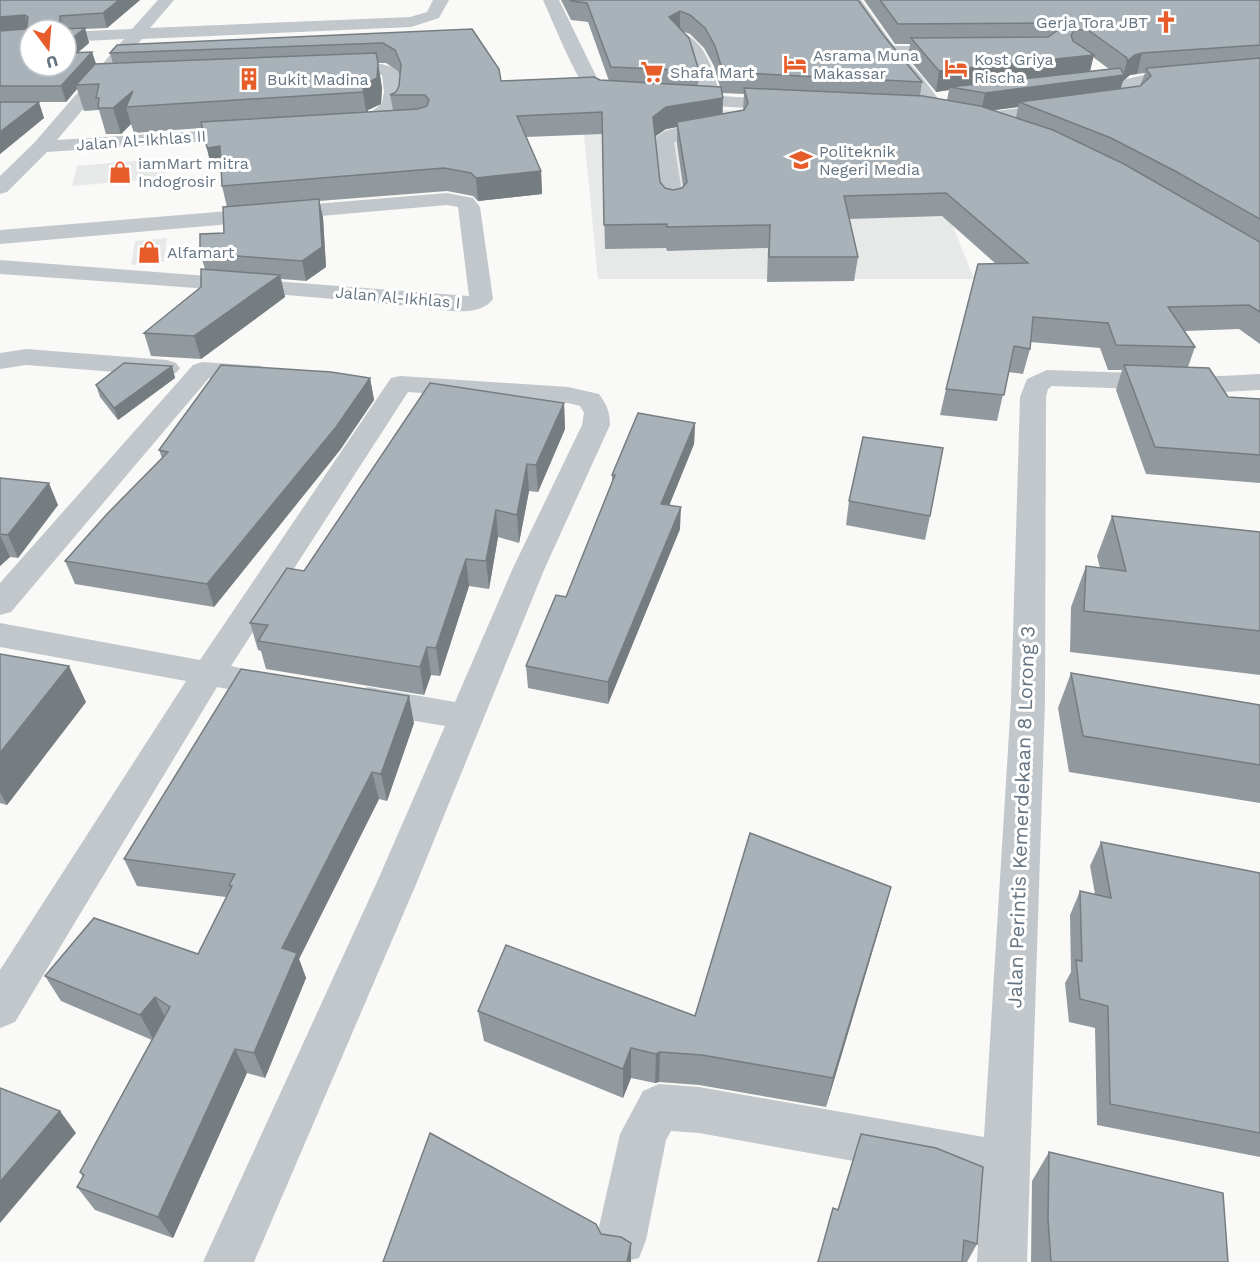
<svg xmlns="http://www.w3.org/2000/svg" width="1260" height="1262" viewBox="0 0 1260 1262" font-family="'Work Sans',sans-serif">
<rect width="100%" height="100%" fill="#f9f9f7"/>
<!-- built -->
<g fill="#e7e8e8">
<polygon points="581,103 910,119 974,279 598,279"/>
<polygon points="167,158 164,178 72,186 77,166"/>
<polygon points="167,238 164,262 131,265 135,241"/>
</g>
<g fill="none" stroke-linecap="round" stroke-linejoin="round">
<!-- minor -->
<g fill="#c2c7cb" fill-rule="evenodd">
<polygon points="158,0 174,0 150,28 410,17 427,12 433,0 449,0 439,18 411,27 142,39 57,140 249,128 256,130 259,134 256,138 47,152 7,192 0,194 0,176 34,143 124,39 66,42 66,32 132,29"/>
<path d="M543,0H559L599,82L611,91L630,94L633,98L630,102C616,105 598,100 587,89C576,79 551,17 543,0Z"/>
<polygon points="845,0 861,0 894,46 959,46 961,50 959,54 953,55 903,56 922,77 945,108 947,112 945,116 931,116 910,85 883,55"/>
<path d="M679,32C706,39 714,73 720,96L789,100L795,101L798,105L795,109L789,110L673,104L670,100L673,96H702L690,57L671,37Z"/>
<polygon points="381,64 396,68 399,72 402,98 395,112 377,121 370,119 368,115 382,103 384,92 382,75 333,77 327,76 324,72 327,68 333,67"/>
<polygon points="1260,66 1260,76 1135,87 1143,97 1134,105 1128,106 978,125 971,123 969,119 971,115 978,113 1123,96 1117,88 1122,80 1144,75"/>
<path d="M722,123L729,125L731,129L729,133L674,142L684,205L680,209L673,211L666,209L662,205L654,140C666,123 703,126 722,123Z"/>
<path d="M447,193L473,198L480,207L493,299C479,319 440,309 419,307C280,293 140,284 0,274V260L469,296L458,207L447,205L0,244V230Z"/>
<polygon points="26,349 167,360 176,363 180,368 176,373 167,376 26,365 0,369 0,353"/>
<polygon points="202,362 260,366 269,369 273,374 269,379 260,382 209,378 11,612 0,615 0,583 193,365"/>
<path d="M1047,370L1222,376L1260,374V390L1222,392L1052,386L1048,389L1046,397L1045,701L1027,1262H977L981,1184L699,1133L671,1131L666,1140L646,1240L639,1258C626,1262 616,1262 603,1258L596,1240L620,1134L643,1091L659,1084L699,1087L984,1137L1011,701L1020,397L1027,379Z"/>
<path d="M400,376L568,387L599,394C607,405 610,412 610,425L544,570L417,882L254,1262H203L377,882L445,726L368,713L356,709L351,700L356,691L368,687L455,702L512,570L582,425L584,413L580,406L568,403L408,392L231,666L240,668L245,677L240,686L228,689L217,687L15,1022L0,1028V970L186,681L0,647V623L200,660L391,378Z"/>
</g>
</g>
<!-- wall -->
<g fill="#91999e" fill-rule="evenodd">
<path d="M0,0H140L107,28L85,29L89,43L78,52H92L96,64H113L110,53L472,29L501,81H609L588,22L571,20L561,0H858L884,36L922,82L920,96L947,100L949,90L936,92L908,58L910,44H895L864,0H1260V344L1239,329L1185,331L1195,347L1188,367L1228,397L1260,399V483L1146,474L1116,390L1122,370H1108L1100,348L1030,342V349L1023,374L1008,372L997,421L940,415L946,389L996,264L942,216L849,219L858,257L854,281L767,282L768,248L667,251L666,248L605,249L602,134L526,137L541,171L542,194L478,201L473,196L447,191L319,201L323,218L326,267L306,281L281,279L285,297L201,359L151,356L144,333L201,287L205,269L200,253L224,233L227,207L222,186L221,169L212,170L202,128L134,133L131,124L121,134H106L99,110L84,111L77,89L66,102H29L44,118L0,154ZM682,31L690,34L704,48L714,66L720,87L698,86L699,71ZM1093,57L1109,69L1090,71ZM378,63H386L398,71L400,76L399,86L396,92L390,95L393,110L368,112V110L381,104L382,88ZM1145,73L1140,86L1120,89L1123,81L1130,75ZM722,93L744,94L743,110L723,114ZM1018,107L1016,118L993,110ZM677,127V144L683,186L682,188L673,190L665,188L660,182L655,136L666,129Z"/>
<polygon points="172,366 175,378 118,420 100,397 96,385"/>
<polygon points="370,378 374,400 340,450 214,607 75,584 65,561 162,458 159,450"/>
<polygon points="564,403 565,429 538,492 529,491 519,543 498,537 489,589 469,586 440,676 431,675 424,695 266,669 261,651 258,650 250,623 304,571"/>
<polygon points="695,423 694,444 669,505 680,529 608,704 528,688 526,666 566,597 612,483 612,475"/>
<polygon points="0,478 58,505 18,558 10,557 0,566"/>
<polygon points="849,501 930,516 925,540 846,525"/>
<polygon points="1112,516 1260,532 1260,675 1070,652 1071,607 1086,566 1100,568 1097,556"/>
<polygon points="0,654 86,702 7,805 0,803"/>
<polygon points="1071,673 1260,705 1260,803 1069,772 1058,708"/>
<polygon points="414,723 387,801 379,799 299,959 306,978 265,1078 247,1073 173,1238 95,1210 77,1187 83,1177 80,1172 152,1040 61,1001 45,976 198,954 226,897 137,886 124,859"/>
<polygon points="1101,842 1260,873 1260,1157 1097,1125 1095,1028 1069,1022 1065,983 1071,972 1070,915 1080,891 1095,894 1090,866"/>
<polygon points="882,919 826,1107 699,1085 659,1082 655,1083 631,1078 623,1098 484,1041 478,1011 695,1016"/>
<polygon points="861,1134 977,1244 967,1262 817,1262 838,1210"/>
<polygon points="1049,1152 1228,1262 1031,1262 1032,1181"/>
</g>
<!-- shaded-wall -->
<g fill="#767d81">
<polygon points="119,0 140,0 107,28 103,13"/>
<polygon points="680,11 680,30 669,17"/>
<polygon points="25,15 30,30 0,32 0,17"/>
<polygon points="60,16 64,30 60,30"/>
<polygon points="85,28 89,43 66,63 66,43"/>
<polygon points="92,52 97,67 76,85 77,89 66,102 61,86"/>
<polygon points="1142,53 1137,74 1130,75 1123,81 1119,94 1019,102 1018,107 981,112 985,93 1123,75 1127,61 1135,55"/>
<polygon points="1094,55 1089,75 950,87 949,90 936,92 939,71"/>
<polygon points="378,63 382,88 381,104 368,110 367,117 363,92 364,85"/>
<polygon points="133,91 126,107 131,124 121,134 113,108"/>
<polygon points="723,98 722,119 677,122 677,127 666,129 653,138 653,117 666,107"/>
<polygon points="39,102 44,118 0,154 0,132"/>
<polygon points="220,146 226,169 212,170 207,148"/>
<polygon points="541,171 542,194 478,201 476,178"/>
<polygon points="319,199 323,218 326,267 306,281 302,261"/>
<polygon points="280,275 285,297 201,359 194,336"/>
<polygon points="172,366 175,378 118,420 114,408"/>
<polygon points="370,378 374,400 340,450 214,607 207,584"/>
<polygon points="564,403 565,429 538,492 536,465"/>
<polygon points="695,423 694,444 661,526 661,504"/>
<polygon points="527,464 529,491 519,543 517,515"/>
<polygon points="49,483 58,505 18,558 8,535"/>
<polygon points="681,507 680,529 608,704 608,682"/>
<polygon points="496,510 498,537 489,589 486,561"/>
<polygon points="0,535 10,557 0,566"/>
<polygon points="466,559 469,586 440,676 436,648"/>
<polygon points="427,647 431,675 424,695 420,667"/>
<polygon points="69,666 86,702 7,805 0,792 0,753"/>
<polygon points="409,696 414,723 387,801 381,774"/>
<polygon points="372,772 379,799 299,959 306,978 265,1078 254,1053 282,948"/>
<polygon points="891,887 882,919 826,1107 833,1078"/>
<polygon points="155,997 168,1023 154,1040 140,1015"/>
<polygon points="631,1048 631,1078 623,1098 623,1069"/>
<polygon points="235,1049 247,1073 173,1238 158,1217"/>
<polygon points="660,1052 659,1082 655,1083 656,1054"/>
<polygon points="60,1111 76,1133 0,1223 0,1182"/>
<polygon points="631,1243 631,1262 627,1262"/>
</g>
<!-- building -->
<g fill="#a9b2b8" stroke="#767d81" stroke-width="1.5">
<polygon points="0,0 119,0 103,13 60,16 60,29 85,28 66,43 66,30 30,30 30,66 66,66 66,53 92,52 61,86 0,86 0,31 25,29 27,27 28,17 25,15 0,17"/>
<polygon points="570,0 858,0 884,36 922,82 723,72 715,46 705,28 690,15 680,11 669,17 689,38 699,71 611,67 587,3 571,1"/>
<polygon points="880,0 1260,0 1260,45 1142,53 1135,55 1127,61 1127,58 1088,30 1075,30 1071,35 1073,41 1094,55 939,71 911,38 1048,37 1058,30 1047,23 898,24"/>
<polygon points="472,29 499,69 501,81 594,77 600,80 721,87 723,98 666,107 653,117 660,182 665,188 673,190 682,188 687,182 677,122 744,110 748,103 744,88 923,96 980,106 1053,130 1124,164 1260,242 1260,312 1249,305 1168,307 1195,347 1116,345 1108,323 1033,317 1030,349 1014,346 1004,395 946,389 978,264 1028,263 946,193 844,196 858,257 769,257 770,225 667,227 667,224 604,225 602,112 517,116 541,171 476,178 471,173 444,168 222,186 220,146 207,148 201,122 418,109 427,106 429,100 425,95 390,95 396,92 399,86 401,64 395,50 383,43 110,53 117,45"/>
<polygon points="376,53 378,63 377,78 364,85 363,92 126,107 133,91 113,108 98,108 99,98 96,98 99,84 76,85 95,64"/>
<polygon points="1260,58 1260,219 1175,171 1111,138 1019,102 1140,86 1151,76 1146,69 1148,68"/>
<polygon points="1120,68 1124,75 985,93 950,87"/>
<polygon points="0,102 39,102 0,132"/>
<polygon points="319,199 322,247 302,261 200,253 200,234 224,233 223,207"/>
<polygon points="201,269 280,275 194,336 144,333 201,287"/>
<polygon points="124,363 172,366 114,408 96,385"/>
<polygon points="221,365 331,372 370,378 336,427 207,584 65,561 107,514 168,452 159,450"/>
<polygon points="1124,365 1209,368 1228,397 1260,399 1260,455 1155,447"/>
<polygon points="430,383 564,403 536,465 527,464 517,515 496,510 486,561 466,559 436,648 427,647 420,667 258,641 268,625 250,623 287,568 304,571"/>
<polygon points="638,413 695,423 661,504 681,507 608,682 526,666 556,595 566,597 615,475 612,475"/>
<polygon points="863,437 943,448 930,516 849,501"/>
<polygon points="0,478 49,483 8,535 0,534"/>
<polygon points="1112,516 1260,532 1260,631 1084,611 1086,566 1126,571"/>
<polygon points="0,654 69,666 0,753"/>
<polygon points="241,669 409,696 381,774 372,772 282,948 297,953 254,1053 235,1049 158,1217 77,1187 84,1175 80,1172 170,1007 155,997 140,1015 45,976 94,918 198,954 232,886 229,885 235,874 124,859"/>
<polygon points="1071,673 1260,705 1260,765 1083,736"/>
<polygon points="750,833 891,887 833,1078 702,1055 660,1052 656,1054 631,1048 623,1069 478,1011 506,945 695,1016"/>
<polygon points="1101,842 1260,873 1260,1133 1110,1104 1108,1006 1080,999 1076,960 1082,961 1080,891 1111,898"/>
<polygon points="0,1088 60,1111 0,1182"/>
<polygon points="430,1133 596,1224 601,1234 621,1237 631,1243 627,1262 383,1262"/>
<polygon points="861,1134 936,1148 983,1167 977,1244 964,1240 962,1262 818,1262 833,1208 838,1210"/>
<polygon points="1049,1152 1223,1193 1228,1262 1051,1262 1048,1219"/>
</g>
<!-- icons -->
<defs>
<g id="church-bare" transform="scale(1.8)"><path d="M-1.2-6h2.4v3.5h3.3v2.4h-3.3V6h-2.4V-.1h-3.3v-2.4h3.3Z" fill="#e75c29" stroke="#fff" stroke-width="2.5" paint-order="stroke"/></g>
<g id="hotel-bare" transform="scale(1.8)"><path d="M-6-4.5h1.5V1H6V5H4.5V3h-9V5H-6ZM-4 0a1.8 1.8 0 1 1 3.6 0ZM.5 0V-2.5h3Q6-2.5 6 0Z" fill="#e75c29" stroke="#fff" stroke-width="2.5" paint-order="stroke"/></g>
<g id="supermarket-bare" transform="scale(1.8)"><path d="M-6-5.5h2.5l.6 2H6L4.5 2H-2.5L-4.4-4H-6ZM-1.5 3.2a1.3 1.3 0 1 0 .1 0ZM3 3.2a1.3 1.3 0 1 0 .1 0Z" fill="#e75c29" stroke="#fff" stroke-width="2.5" paint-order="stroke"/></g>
<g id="building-bare" transform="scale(1.8)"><path d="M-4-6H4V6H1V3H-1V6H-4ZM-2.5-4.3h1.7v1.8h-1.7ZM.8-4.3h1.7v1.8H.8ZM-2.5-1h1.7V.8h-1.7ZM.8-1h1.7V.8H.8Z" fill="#e75c29" stroke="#fff" stroke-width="2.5" paint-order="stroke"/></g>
<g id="university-bare" transform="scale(1.8)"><path d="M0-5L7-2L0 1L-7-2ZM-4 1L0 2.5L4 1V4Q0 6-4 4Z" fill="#e75c29" stroke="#fff" stroke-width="2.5" paint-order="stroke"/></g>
<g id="shop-bare" transform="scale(1.8)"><path d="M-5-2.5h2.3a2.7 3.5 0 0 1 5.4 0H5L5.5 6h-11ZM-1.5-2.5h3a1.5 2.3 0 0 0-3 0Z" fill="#e75c29" stroke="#fff" stroke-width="2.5" paint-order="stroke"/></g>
</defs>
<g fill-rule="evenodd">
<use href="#church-bare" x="1166" y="22"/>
<use href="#hotel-bare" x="795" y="64"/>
<use href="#hotel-bare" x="956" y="68"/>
<use href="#supermarket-bare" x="652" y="72"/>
<use href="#building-bare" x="249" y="79"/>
<use href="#university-bare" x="801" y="160"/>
<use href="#shop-bare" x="120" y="172"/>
<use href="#shop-bare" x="149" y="252"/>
</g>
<g text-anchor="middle" stroke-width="6" stroke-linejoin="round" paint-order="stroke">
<!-- far-poi labels -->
<g font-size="16" fill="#647482" stroke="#fff" text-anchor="start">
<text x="1148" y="28" text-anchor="end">Gerja Tora JBT</text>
<text x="813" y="61">Asrama Muna<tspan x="813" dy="18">Makassar</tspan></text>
<text x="974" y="65">Kost Griya<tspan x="974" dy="18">Rischa</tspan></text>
<text x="670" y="78">Shafa Mart</text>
<text x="267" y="85">Bukit Madina</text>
<text x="819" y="157">Politeknik<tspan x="819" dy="18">Negeri Media</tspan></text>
<text x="138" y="169">iamMart mitra<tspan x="138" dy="18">Indogrosir</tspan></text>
<text x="167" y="258">Alfamart</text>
</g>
<!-- far-street labels -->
<g font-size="16" fill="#647482" stroke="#fff">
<text transform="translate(141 140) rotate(-4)" y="6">Jalan Al-Ikhlas II</text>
<text transform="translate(398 297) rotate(5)" y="6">Jalan Al-Ikhlas I</text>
</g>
<!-- street labels -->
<g font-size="20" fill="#647482" stroke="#fff">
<text transform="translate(1021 817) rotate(-88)" y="7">Jalan Perintis Kemerdekaan 8 Lorong 3</text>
</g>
</g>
<!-- north arrow -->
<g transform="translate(48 48) rotate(164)"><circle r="28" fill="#ffffff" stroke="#c1c7cd" stroke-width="1.5"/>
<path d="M0-4.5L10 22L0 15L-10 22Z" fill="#e75c29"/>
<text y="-9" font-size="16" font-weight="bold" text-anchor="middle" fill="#647482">U</text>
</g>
</svg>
